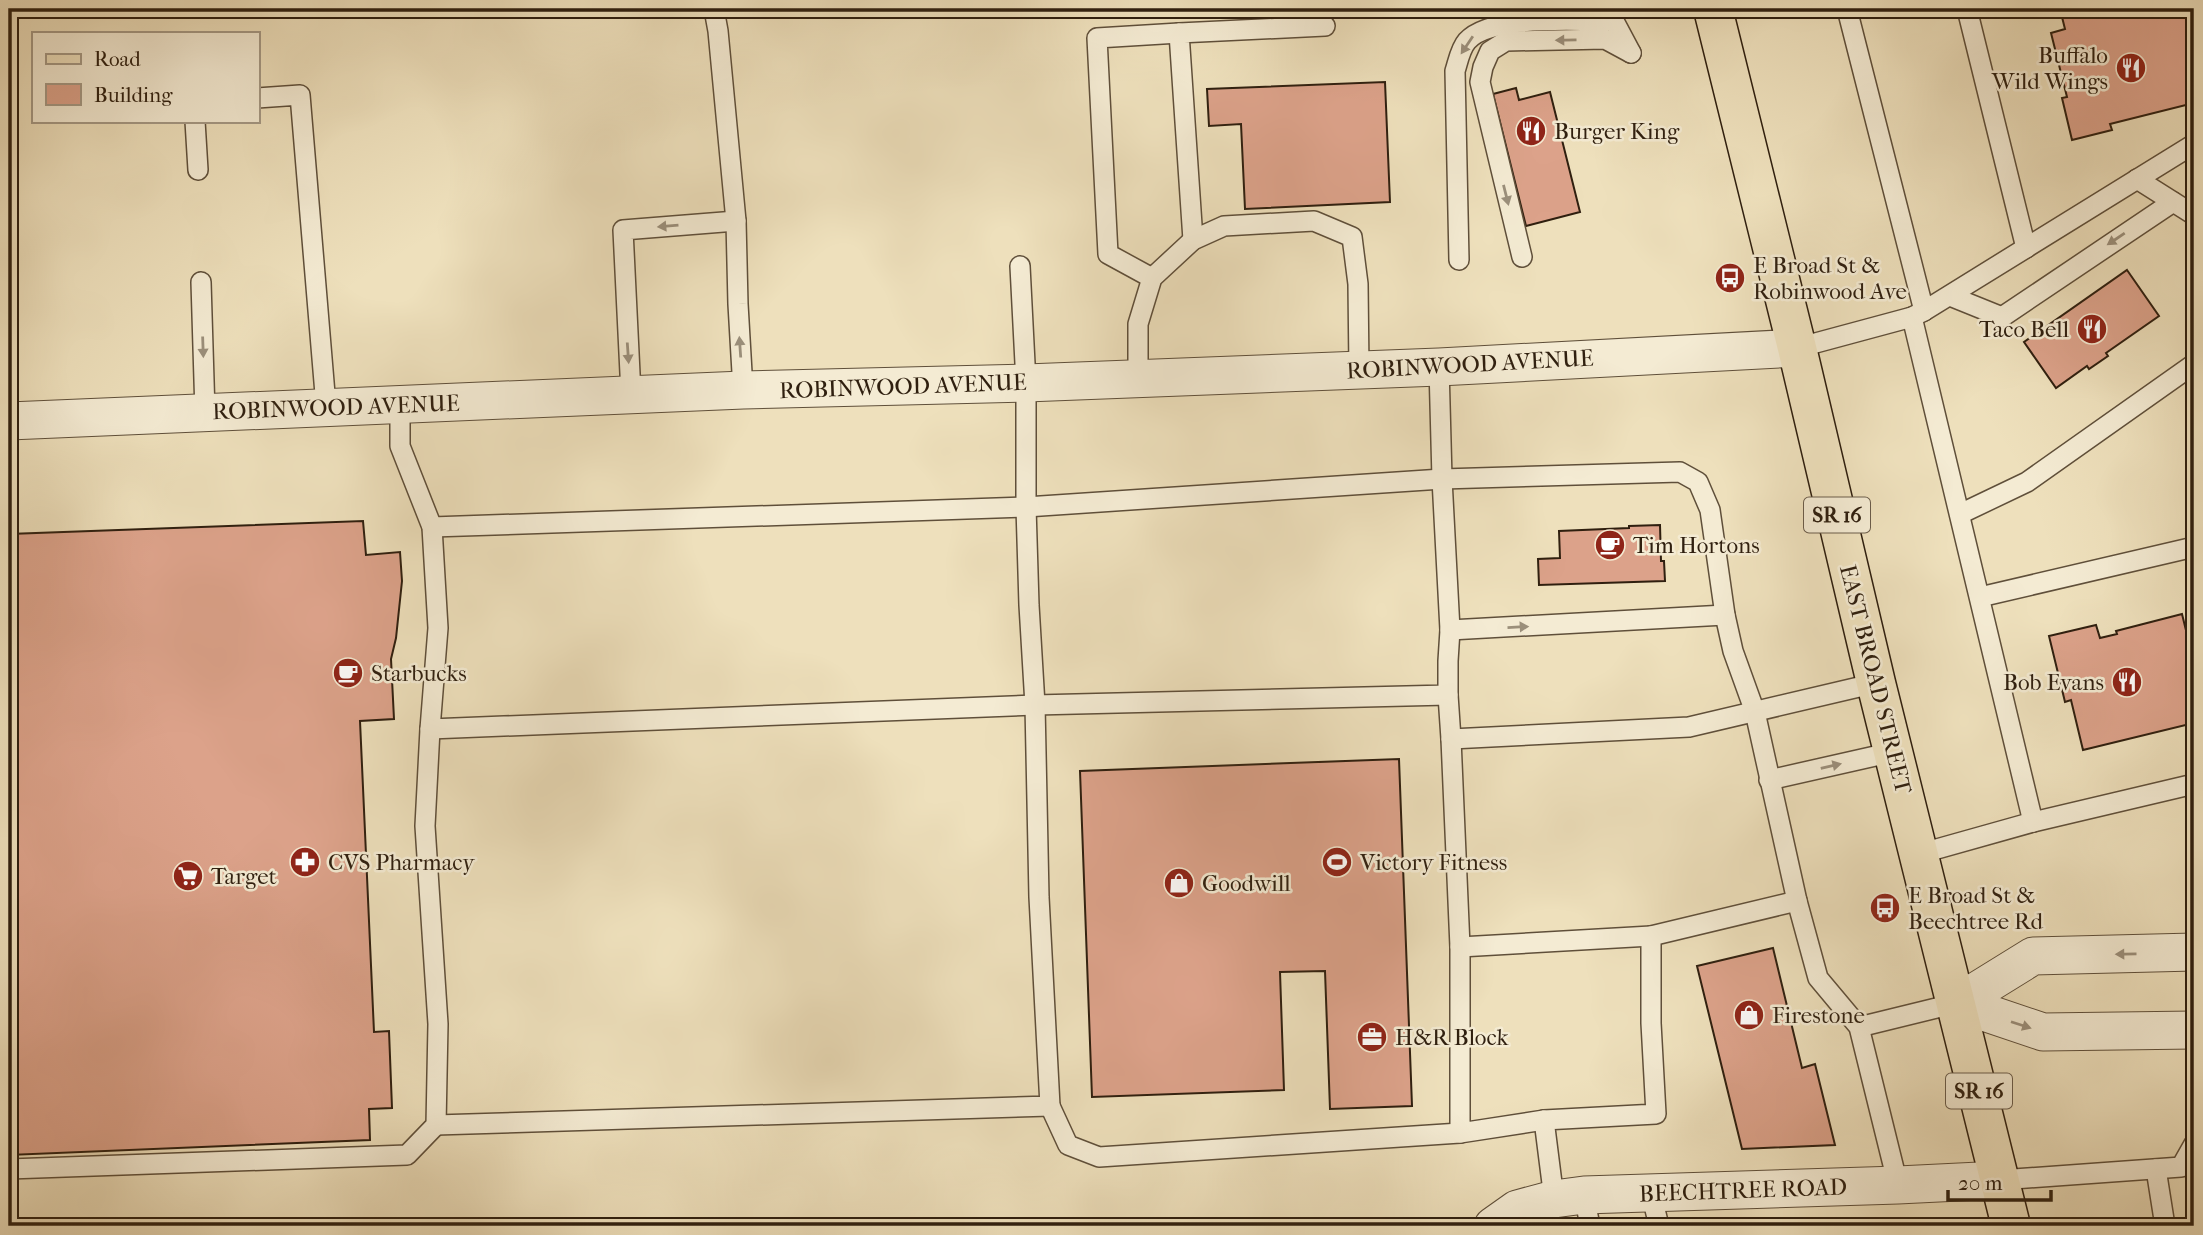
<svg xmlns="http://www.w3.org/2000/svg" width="2203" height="1235" viewBox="0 0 2203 1235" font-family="'IM FELL French Canon',serif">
<rect width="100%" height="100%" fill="#eee0bc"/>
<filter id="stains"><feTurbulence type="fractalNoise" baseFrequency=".00286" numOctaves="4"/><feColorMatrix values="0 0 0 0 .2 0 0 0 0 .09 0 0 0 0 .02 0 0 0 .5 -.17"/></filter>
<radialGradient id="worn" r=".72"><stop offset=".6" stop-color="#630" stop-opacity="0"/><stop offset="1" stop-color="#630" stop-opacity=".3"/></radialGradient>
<!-- building -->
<g fill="#dca28a" stroke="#2f1f0f" stroke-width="2">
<polygon points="2060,9 2189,9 2194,28 2194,103 2110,124 2112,130 2072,140 2062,98 2067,97 2051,33 2065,29"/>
<polygon points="1385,82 1390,202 1245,209 1241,124 1209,126 1207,89"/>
<polygon points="1516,88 1519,100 1550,92 1580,212 1526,226 1493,94"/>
<polygon points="2127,270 2159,316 2106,353 2108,356 2089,369 2087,366 2056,388 2024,342"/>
<polygon points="363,521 366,555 400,552 402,581 396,638 391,659 394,719 360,721 374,1032 389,1031 392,1108 369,1109 370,1140 9,1155 9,534"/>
<polygon points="1660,525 1661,561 1664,561 1665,581 1539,585 1538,559 1560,558 1559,531 1629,528 1629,526"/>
<polygon points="2182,614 2194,663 2194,723 2083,750 2071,700 2065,702 2049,636 2096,625 2100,638 2117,634 2116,631"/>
<polygon points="1399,759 1412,1106 1330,1109 1325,971 1280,972 1284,1090 1092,1097 1080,771"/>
<polygon points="1773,948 1802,1068 1815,1064 1835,1145 1742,1149 1697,966"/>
</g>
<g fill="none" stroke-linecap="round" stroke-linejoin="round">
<!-- lane casing -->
<g stroke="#5f4f3a" stroke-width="22">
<g id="lane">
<polyline points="714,9 718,31 736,221 738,304 743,390"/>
<polyline points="1847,9 1924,311"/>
<polyline points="1967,9 2026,248"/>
<polyline points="257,98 300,95 326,406"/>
<polyline points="195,121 198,170"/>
<polyline points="2137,179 2194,215"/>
<polyline points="1193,240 1179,33 1325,26"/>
<polyline points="1522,257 1480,82 1483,67 1490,51 1506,41 1605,39 1631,53"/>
<path d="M1459,260L1455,71C1458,62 1460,49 1467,41C1491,14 1579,21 1614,21L1631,53"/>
<polyline points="1152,278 1108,254 1097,38 1179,33"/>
<polyline points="201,282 205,413"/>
<polyline points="1950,296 2002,317 2173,202"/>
<polyline points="1912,317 2033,822"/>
<polyline points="1797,348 1912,317 1924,311 2194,144"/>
<polyline points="1138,378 1138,324 1152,278 1193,240 1224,226 1314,221 1352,237 1358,284 1359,370"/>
<polyline points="631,394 623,230 736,221"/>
<polyline points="400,404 400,446 432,527 438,628 430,729 1035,705 1448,695 1448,661 1450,630 1442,479 1439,367"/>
<polyline points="1960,514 2027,482 2194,364"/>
<polyline points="432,527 1026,507 1442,479 1680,472 1698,482 1710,510 1725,615 1733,651 1755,712 1797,901 1818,978 1859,1027 1898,1185"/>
<polyline points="1980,597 2194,547"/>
<polyline points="1450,630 1725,615"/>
<polyline points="1448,695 1451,739 1689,727 1876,683"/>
<polyline points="1451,739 1460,947 1460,1133 1544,1120"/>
<polyline points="1769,780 1893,752"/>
<polyline points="1919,854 2033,822 2194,784"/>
<polyline points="1460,947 1651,936"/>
<polyline points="1859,1027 1957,1003"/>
<polyline points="1050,1106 1068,1145 1099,1157 1460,1133"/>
<polyline points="436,1125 1050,1106 1039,897 1035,705 1029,605 1026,507 1026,383 1020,266"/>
<polyline points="9,1169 407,1155 436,1125 438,1024 425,826 430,729"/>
<polyline points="2156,1169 2165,1226"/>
<polyline points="2000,1180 2181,1167 2194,1144"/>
<polyline points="1651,1193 1659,1226"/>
<polyline points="1584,1195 1590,1226"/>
<polyline points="1554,1199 1544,1120 1656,1114 1651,1023 1651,936 1797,901"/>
</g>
</g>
<!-- street casing -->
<g stroke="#5f4f3a" stroke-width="39">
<g id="street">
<polyline points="9,421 743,390 1026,383 1439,367 1797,348"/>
<polyline points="1957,1003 2033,956 2194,952"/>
<polyline points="1957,1003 2043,1032 2194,1030"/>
<polyline points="1493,1226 1517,1209 1554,1199 1584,1195 1898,1185 2000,1180"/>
</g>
</g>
<!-- primary casing -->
<g stroke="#2f1f0f" stroke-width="41">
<polyline id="primary" points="1713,9 1797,348 1876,683 2011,1226"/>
</g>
<!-- lane -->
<use href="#lane" stroke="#f4ebd3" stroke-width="19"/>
<!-- street -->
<use href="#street" stroke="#f4ebd3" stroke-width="37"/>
<!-- primary -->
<use href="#primary" stroke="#eee0bc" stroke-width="38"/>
</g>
<!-- one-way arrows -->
<defs><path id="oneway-solid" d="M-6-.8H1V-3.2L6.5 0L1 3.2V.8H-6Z" transform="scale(1.75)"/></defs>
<g fill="#9b8f7b">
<use href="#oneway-solid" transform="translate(1566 40) rotate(179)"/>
<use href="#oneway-solid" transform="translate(1467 45) rotate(124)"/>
<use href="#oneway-solid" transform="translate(1506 195) rotate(76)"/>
<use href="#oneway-solid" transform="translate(668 226) rotate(175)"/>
<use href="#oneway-solid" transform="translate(2116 239) rotate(146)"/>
<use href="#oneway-solid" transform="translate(203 347) rotate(88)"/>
<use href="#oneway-solid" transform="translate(740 347) rotate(-94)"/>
<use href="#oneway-solid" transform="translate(628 353) rotate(86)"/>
<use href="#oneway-solid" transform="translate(1518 627) rotate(-3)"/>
<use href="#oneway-solid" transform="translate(1831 766) rotate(-13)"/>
<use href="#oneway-solid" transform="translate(2126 954) rotate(179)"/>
<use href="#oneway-solid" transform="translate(2021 1025) rotate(18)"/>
</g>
<!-- icons -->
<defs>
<g id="restaurant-disc" transform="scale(1.575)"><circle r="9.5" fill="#8f2418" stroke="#f4ebd3"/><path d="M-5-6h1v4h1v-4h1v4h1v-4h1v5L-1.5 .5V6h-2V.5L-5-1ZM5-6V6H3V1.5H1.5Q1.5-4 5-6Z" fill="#fff"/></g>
<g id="bus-disc" transform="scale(1.575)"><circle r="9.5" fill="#8f2418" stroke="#f4ebd3"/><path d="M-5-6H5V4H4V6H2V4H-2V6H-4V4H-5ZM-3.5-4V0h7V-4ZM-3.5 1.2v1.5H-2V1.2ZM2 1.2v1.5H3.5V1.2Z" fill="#fff"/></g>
<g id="cafe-disc" transform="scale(1.575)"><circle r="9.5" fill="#8f2418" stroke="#f4ebd3"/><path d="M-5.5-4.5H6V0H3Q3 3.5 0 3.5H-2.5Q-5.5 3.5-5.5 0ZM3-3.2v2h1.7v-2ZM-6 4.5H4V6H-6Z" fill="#fff"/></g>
<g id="pharmacy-disc" transform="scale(1.575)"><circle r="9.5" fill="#8f2418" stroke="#f4ebd3"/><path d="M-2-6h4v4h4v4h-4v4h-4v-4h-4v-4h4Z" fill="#fff"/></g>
<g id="stadium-disc" transform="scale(1.575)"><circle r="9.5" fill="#8f2418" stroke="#f4ebd3"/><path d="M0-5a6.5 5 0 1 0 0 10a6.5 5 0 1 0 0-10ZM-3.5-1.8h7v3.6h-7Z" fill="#fff"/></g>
<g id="supermarket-disc" transform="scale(1.575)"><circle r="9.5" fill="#8f2418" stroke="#f4ebd3"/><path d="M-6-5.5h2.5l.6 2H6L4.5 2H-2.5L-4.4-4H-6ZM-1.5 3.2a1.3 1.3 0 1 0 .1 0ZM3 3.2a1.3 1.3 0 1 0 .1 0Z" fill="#fff"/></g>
<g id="shop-disc" transform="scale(1.575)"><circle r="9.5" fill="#8f2418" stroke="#f4ebd3"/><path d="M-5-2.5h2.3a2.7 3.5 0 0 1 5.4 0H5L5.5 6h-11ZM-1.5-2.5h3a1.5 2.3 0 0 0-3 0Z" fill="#fff"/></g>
<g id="office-disc" transform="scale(1.575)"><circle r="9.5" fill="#8f2418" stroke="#f4ebd3"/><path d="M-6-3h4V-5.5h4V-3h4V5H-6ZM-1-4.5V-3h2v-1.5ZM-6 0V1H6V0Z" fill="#fff"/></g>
</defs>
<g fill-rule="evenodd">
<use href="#restaurant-disc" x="2131" y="68"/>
<use href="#restaurant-disc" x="1531" y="131"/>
<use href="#bus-disc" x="1730" y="278"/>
<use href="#restaurant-disc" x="2092" y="329"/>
<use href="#cafe-disc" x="1610" y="545"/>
<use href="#cafe-disc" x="348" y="673"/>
<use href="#restaurant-disc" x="2127" y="682"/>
<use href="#pharmacy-disc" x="305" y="862"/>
<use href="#stadium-disc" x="1337" y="862"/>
<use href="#supermarket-disc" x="188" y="876"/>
<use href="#shop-disc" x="1179" y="883"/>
<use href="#bus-disc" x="1885" y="908"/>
<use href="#shop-disc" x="1749" y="1015"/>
<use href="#office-disc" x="1372" y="1037"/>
</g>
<g text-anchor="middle" stroke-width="5" stroke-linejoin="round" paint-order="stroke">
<!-- shield labels -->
<g fill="#f4ebd3" stroke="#6a5c4a" stroke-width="2">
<rect x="1804" y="497.5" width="66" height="35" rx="5"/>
<rect x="1946" y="1073.5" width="66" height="35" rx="5"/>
</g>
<g font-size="21" font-weight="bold" fill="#2f1f0f">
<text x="1837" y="522">SR 16</text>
<text x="1979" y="1098">SR 16</text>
</g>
<!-- poi labels -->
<g font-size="23" fill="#2f1f0f" stroke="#f4ebd3" text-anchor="start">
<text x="2108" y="63" text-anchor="end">Buffalo<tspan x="2108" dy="26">Wild Wings</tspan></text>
<text x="1554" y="139">Burger King</text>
<text x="1753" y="273">E Broad St &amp;<tspan x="1753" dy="26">Robinwood Ave</tspan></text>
<text x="2069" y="337" text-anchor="end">Taco Bell</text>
<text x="1633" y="553">Tim Hortons</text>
<text x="371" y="681">Starbucks</text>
<text x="2104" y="690" text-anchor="end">Bob Evans</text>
<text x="328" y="870">CVS Pharmacy</text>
<text x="1360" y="870">Victory Fitness</text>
<text x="211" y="884">Target</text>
<text x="1202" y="891">Goodwill</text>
<text x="1908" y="903">E Broad St &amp;<tspan x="1908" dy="26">Beechtree Rd</tspan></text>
<text x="1772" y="1023">Firestone</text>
<text x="1395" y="1045">H&amp;R Block</text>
</g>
<!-- street labels -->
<g font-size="23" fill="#2f1f0f" stroke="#f4ebd3">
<text transform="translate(1470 364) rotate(-3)" y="8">ROBINWOOD AVENUE</text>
<text transform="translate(903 386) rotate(-2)" y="8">ROBINWOOD AVENUE</text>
<text transform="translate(336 407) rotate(-2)" y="8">ROBINWOOD AVENUE</text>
<text transform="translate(1876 679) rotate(76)" y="8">EAST BROAD STREET</text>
<text transform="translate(1743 1190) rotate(-2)" y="8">BEECHTREE ROAD</text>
</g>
</g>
<!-- margin -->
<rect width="2203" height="1235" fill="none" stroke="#eee0bc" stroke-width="35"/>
<rect x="10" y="10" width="2182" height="1214" fill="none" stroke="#2f1f0f" stroke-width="3.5"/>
<rect x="18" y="18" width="2168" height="1200" fill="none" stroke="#2f1f0f" stroke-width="2"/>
<!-- legend -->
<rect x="32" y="32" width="228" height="91" fill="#f4ebd3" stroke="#a59985" stroke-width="2"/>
<rect x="46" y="54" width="35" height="10" fill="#eee0bc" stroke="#a59985" stroke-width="2"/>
<text x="94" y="66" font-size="21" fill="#2f1f0f">Road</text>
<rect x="46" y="84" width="35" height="21" fill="#dca28a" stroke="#a59985" stroke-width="2"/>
<text x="94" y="102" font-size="21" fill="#2f1f0f">Building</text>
<!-- scale -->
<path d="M1948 1190v10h103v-10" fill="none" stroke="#2f1f0f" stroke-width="3.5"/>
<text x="1958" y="1190" font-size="21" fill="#2f1f0f" stroke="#f4ebd3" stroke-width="5" paint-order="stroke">20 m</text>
<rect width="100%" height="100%" filter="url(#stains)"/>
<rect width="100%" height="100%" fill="url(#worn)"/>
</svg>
